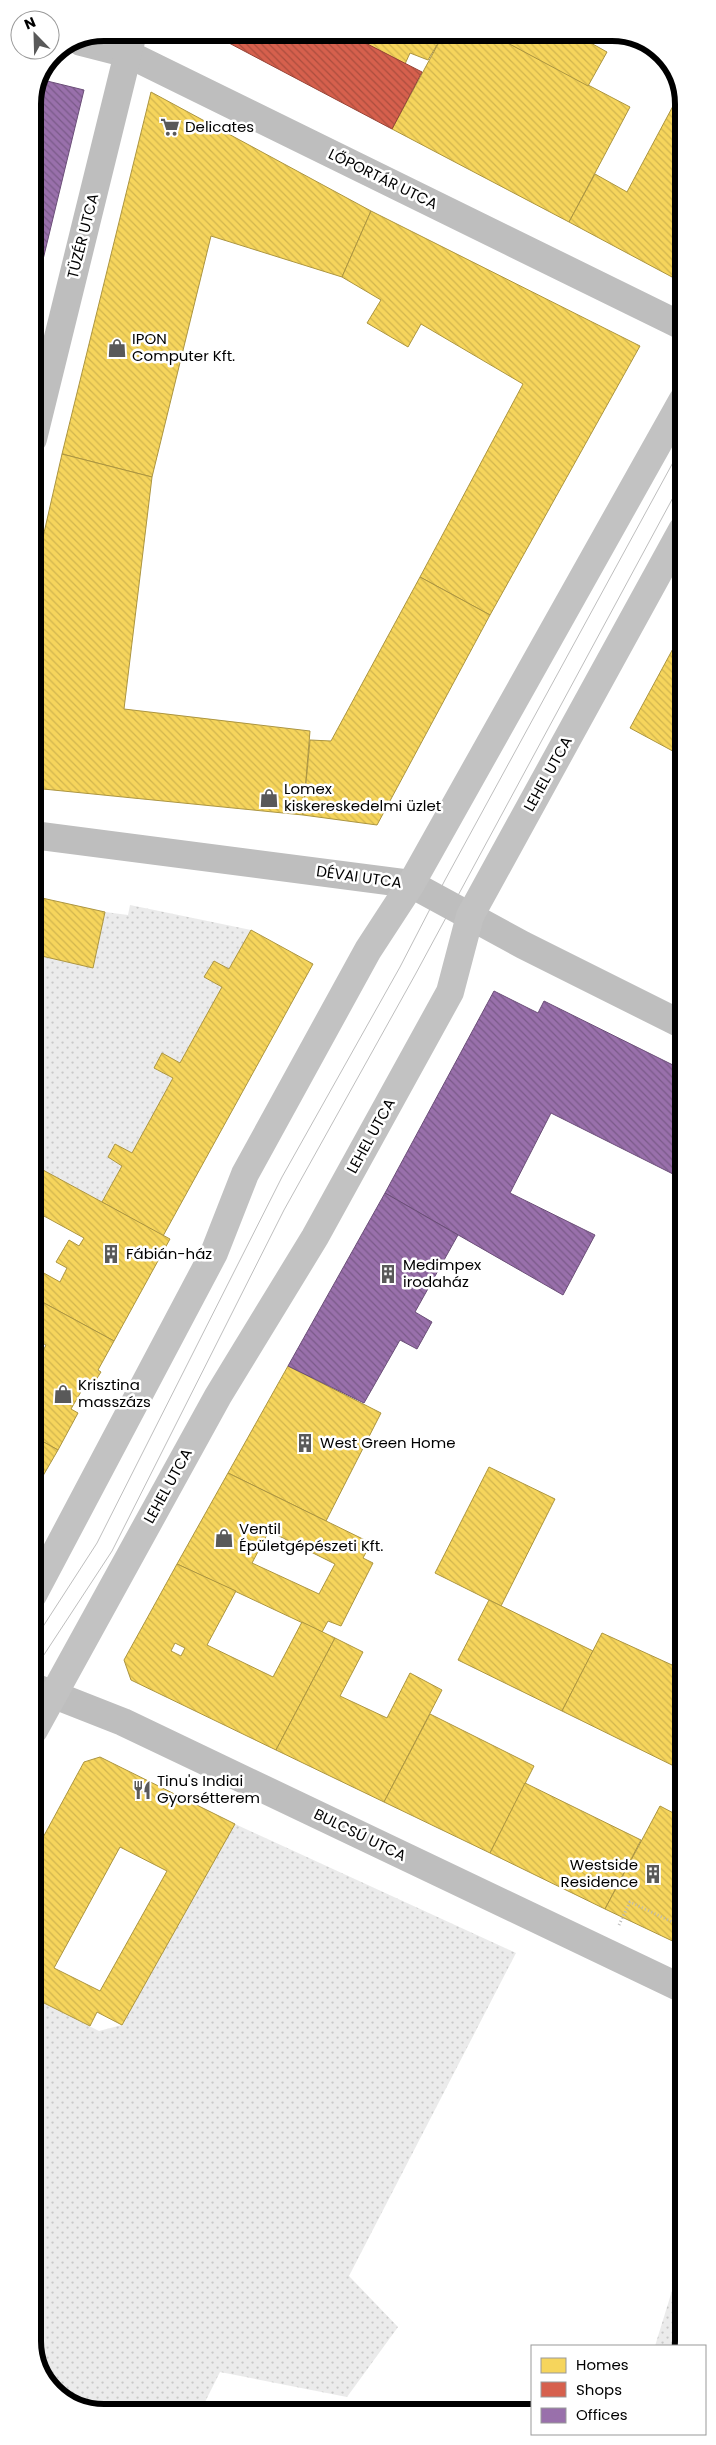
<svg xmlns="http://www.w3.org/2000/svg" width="716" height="2445" viewBox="0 0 716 2445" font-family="Poppins,sans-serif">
<defs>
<pattern id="grass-dots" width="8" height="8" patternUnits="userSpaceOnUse" patternTransform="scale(1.25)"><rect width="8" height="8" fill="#ebebeb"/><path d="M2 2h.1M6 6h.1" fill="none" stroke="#c8c8c8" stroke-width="1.8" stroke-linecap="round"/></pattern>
<pattern id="homes-back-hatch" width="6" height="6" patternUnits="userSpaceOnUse" patternTransform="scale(1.25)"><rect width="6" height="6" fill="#f6d55c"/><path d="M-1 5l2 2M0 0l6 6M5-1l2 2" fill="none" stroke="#d1b54e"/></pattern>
<pattern id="shops-back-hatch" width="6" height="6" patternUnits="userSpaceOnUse" patternTransform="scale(1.25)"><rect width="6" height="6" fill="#d6604d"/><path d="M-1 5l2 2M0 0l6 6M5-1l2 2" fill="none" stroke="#ab4d3e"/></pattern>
<pattern id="offices-back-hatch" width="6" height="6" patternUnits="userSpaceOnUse" patternTransform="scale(1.25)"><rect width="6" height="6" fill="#9970ab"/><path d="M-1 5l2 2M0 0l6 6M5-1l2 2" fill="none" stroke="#7a5a89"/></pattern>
</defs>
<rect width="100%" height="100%" fill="#fff"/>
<!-- grass -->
<g fill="url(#grass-dots)">
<polygon points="130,905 251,930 229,969 214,961 205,977 222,987 180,1063 154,1068 173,1078 132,1153 115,1144 108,1157 122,1166 102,1202 43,1170 33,1168 33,954 93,968 105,912 128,915"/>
<polygon points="235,1824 516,1953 349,2276 398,2327 347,2397 220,2372 200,2412 100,2412 57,2394 34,2355 34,1998 99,2031 122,2025"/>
<polygon points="683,2255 683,2341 682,2346 655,2346"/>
</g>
<!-- homes -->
<g fill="url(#homes-back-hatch)" stroke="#ac9540" fill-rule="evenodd">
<polygon points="367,33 444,33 428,60 410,53 405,64 363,42"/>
<polygon points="444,33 489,33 630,107 569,222 392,129"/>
<polygon points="489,33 573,33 607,52 588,86"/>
<polygon points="676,81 682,90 682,258 672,277 569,222 595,174 627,192 681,91 673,86"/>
<polygon points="151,92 371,211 342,277 211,236 152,477 62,454"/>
<polygon points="371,211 640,346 490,615 420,577 523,384 421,324 408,347 367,323 381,300 342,277"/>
<polygon points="62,454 152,477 124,709 310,731 303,815 33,788 33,581"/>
<polygon points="420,577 490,615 377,825 303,815 310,740 331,741"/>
<polygon points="682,632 682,756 630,728"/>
<polygon points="33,896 105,912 93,968 33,954"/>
<polygon points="251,930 313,964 163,1236 102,1202 122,1166 108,1157 115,1144 132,1153 173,1078 154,1068 162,1053 180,1063 222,987 204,977 214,961 229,969"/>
<polygon points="43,1170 170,1239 114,1341 33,1297 33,1267 60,1282 67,1268 56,1262 69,1240 79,1246 84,1238 33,1210 33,1188"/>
<polygon points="33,1297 114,1341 98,1370 101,1372 92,1386 86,1383 71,1409 78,1413 58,1450 33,1436 33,1351 41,1355 46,1345 33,1338"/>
<polygon points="288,1366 381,1413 326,1521 228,1473"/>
<polygon points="33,1436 58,1450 33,1493"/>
<polygon points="489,1467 555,1499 501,1606 435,1573"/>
<path d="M228,1473L371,1543L363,1558L373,1563L341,1626L328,1621L322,1632L177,1564ZM269,1531L335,1564L319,1594L252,1563Z"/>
<path d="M177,1564L236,1591L207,1645L273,1677L302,1622L335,1638L276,1750L131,1680L124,1660ZM175,1643L185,1648L181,1656L171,1651Z"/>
<polygon points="489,1600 593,1651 562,1711 458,1660"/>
<polygon points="602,1633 683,1670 681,1702 683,1702 683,1763 680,1769 562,1711"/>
<polygon points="335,1638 363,1652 340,1696 387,1718 410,1673 442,1690 384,1802 276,1750"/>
<polygon points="430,1714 534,1766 490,1853 384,1802"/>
<path d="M100,1757L235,1824L122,2025L97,2012L90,2026L34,1998V1854L84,1762ZM120,1847L167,1871L100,1991L54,1968Z"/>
<polygon points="525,1783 641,1840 605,1909 490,1853"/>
<polygon points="660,1806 683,1818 683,1946 605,1909"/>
</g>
<!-- shops -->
<polygon fill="url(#shops-back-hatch)" stroke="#964336" points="210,33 346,33 422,72 392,129"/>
<!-- offices -->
<g fill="url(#offices-back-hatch)" stroke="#6b4e78">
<polygon points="43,80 84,90 33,301 33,104"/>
<polygon points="494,991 538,1013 544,1001 683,1070 683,1179 551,1113 510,1193 595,1235 563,1295 385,1193"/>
<polygon points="385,1193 458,1235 415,1312 432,1322 417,1349 400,1340 364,1403 288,1366"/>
</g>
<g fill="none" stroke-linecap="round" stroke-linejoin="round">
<!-- path -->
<polyline stroke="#b9b9b9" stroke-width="3" stroke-dasharray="1 2.5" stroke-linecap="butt" points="619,1925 630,1902 683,1927"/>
<!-- service -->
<polyline stroke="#bebebe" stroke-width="15" points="673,1984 683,1961"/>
<!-- minor -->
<g stroke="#bebebe" stroke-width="28">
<polyline points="81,42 128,54 682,326"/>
<polyline points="33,439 133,33"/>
<polyline points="33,835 411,884 523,945 683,1025"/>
<polyline points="34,1687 123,1722 683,1989"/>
</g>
<!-- secondary -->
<g stroke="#c2c2c2" stroke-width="28">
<polyline points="33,1595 214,1253 245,1174 368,950 411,884 682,401"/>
<polyline points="34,1730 218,1396 315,1237 450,992 470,916 682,530"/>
</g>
<!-- tram -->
<g stroke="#bebebe" stroke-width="1">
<polyline points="33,1642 97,1543 282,1177 400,967 445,880 682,446"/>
<polyline points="34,1670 112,1551 284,1210 415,975 682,481"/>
</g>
</g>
<!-- icons -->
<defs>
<g id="supermarket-bare" transform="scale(1.5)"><path d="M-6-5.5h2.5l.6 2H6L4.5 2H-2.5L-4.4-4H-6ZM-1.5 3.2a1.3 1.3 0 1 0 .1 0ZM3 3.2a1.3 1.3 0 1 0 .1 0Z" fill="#595959" stroke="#fff" stroke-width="2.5" paint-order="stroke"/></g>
<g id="shop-bare" transform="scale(1.5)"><path d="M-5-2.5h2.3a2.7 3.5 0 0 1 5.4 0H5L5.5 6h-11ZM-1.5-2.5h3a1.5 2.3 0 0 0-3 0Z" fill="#595959" stroke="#fff" stroke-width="2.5" paint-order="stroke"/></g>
<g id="building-bare" transform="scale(1.5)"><path d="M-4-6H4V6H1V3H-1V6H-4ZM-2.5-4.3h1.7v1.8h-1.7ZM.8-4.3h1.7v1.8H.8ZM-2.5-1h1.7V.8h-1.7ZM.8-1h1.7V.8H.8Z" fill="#595959" stroke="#fff" stroke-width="2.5" paint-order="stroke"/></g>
<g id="restaurant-bare" transform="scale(1.5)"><path d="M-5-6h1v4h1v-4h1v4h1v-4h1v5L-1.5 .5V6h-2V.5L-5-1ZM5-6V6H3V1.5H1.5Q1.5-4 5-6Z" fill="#595959" stroke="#fff" stroke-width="2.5" paint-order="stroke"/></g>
</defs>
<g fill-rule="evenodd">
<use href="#supermarket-bare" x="170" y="127"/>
<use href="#shop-bare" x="117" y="348"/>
<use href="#shop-bare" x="269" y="798"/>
<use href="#building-bare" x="111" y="1254"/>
<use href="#building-bare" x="388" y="1274"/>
<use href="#shop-bare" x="63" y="1394"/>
<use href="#building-bare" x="305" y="1443"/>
<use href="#shop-bare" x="224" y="1538"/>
<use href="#restaurant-bare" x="142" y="1790"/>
<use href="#building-bare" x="653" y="1874"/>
</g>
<g text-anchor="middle" stroke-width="5" stroke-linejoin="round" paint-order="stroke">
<!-- poi labels -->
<g font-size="15" fill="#000" stroke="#fff" text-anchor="start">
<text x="185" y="132">Delicates</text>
<text x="132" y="344">IPON<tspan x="132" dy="17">Computer Kft.</tspan></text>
<text x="284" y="794">Lomex<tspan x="284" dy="17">kiskereskedelmi üzlet</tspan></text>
<text x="126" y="1259">Fábián-ház</text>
<text x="403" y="1270">Medimpex<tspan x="403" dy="17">irodaház</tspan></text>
<text x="78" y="1390">Krisztina<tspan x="78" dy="17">masszázs</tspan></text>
<text x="320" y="1448">West Green Home</text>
<text x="239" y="1534">Ventil<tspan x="239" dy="17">Épületgépészeti Kft.</tspan></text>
<text x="157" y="1786">Tinu's Indiai<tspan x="157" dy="17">Gyorsétterem</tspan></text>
<text x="638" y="1870" text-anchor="end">Westside<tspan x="638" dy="17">Residence</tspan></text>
</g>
<!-- street labels -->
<g font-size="15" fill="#000" stroke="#fff">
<text transform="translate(383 179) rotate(26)" y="5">LŐPORTÁR UTCA</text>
<text transform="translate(83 236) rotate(-76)" y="5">TÜZÉR UTCA</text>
<text transform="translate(548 774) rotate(-61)" y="5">LEHEL UTCA</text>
<text transform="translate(359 877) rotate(8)" y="5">DÉVAI UTCA</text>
<text transform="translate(371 1136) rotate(-61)" y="5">LEHEL UTCA</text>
<text transform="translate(168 1486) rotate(-61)" y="5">LEHEL UTCA</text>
<text transform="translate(360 1835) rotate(26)" y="5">BULCSÚ UTCA</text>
</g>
</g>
<!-- crop -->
<path d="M0 0H716V2445H0ZM104 41H612A63 63 0 0 1 675 104V2341A63 63 0 0 1 612 2404H104A63 63 0 0 1 41 2341V104A63 63 0 0 1 104 41Z" fill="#fff" fill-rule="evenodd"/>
<path fill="none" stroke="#000" stroke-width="6" d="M104 41H612A63 63 0 0 1 675 104V2341A63 63 0 0 1 612 2404H104A63 63 0 0 1 41 2341V104A63 63 0 0 1 104 41Z"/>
<!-- legend -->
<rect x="531" y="2345" width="175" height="90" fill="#ffffff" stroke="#999999"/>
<rect x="541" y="2358" width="25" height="15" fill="#f6d55c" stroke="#999999"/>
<text x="576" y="2370" font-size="15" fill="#000000">Homes</text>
<rect x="541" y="2382" width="25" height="15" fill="#d6604d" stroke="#999999"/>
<text x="576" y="2395" font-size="15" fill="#000000">Shops</text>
<rect x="541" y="2408" width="25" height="15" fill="#9970ab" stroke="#999999"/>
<text x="576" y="2420" font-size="15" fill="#000000">Offices</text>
<!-- north arrow -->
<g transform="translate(35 35) rotate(337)"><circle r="24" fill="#ffffff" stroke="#999999"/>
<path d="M0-4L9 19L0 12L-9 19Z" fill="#595959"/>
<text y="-8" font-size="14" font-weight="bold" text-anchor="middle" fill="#000000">N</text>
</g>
</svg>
